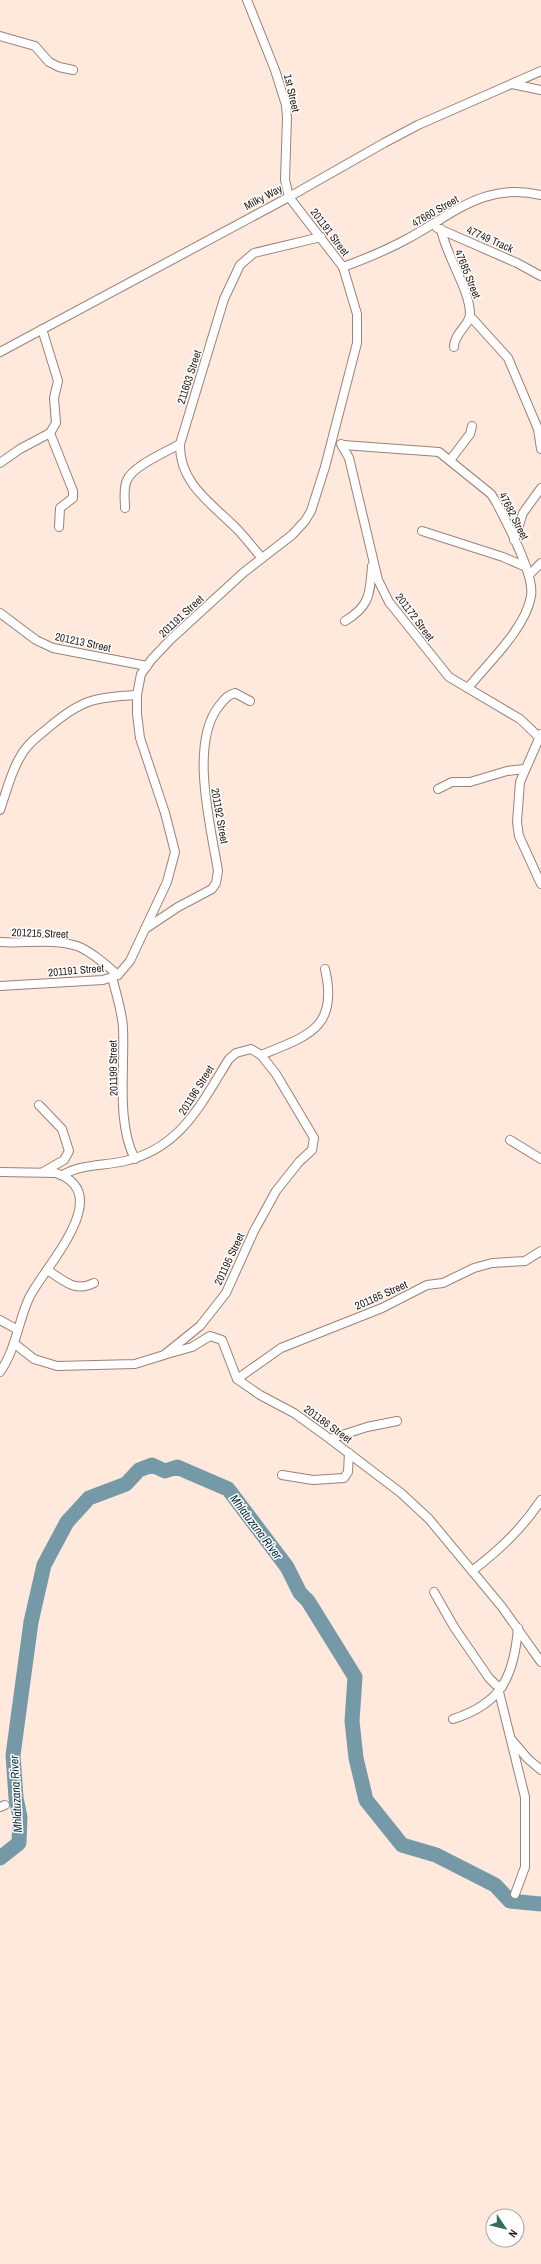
<svg xmlns="http://www.w3.org/2000/svg" width="541" height="2264" viewBox="0 0 541 2264" font-family="'Archivo Narrow',sans-serif">
<rect width="100%" height="100%" fill="#ffe9dd"/>
<g fill="none" stroke-linecap="round" stroke-linejoin="round">
<!-- river -->
<polyline stroke="#7599a6" stroke-width="15" points="0,1858 19,1843 20,1817 16,1798 13,1755 31,1622 44,1565 67,1522 89,1498 126,1484 139,1470 152,1465 165,1471 177,1467 228,1489 287,1567 300,1593 308,1601 355,1677 352,1721 356,1758 366,1800 402,1845 436,1855 495,1885 510,1901 541,1904"/>
<!-- minor casing -->
<g stroke="#9a8275" stroke-width="10">
<g id="minor">
<polyline points="0,36 35,46 49,62 59,67 73,70"/>
<polyline points="512,84 541,90"/>
<polyline points="437,228 517,263 541,276"/>
<path d="M441,229C446,256 470,290 470,314C470,325 454,333 454,347"/>
<path d="M343,267C365,259 387,250 407,239C454,214 483,182 541,195"/>
<polyline points="470,316 508,358 538,429 541,449"/>
<polyline points="0,352 289,197 384,143 418,125 541,71"/>
<polyline points="50,433 73,491 73,498 60,508 59,527"/>
<polyline points="341,444 349,458 378,580 389,602 449,677 520,719 541,739"/>
<path d="M343,445L439,452L491,494L496,502C506,521 535,575 531,596C526,628 488,663 468,688"/>
<polyline points="451,459 470,434 472,426"/>
<polyline points="0,463 20,449 50,433 56,423 54,398 58,381 42,329"/>
<path d="M125,508C125,500 123,488 127,480C133,466 166,452 180,444"/>
<polyline points="422,531 503,557 526,567"/>
<polyline points="514,540 523,513 541,488"/>
<path d="M262,558C253,548 245,537 236,528C211,503 179,483 180,444L224,299L240,265L254,253L321,237"/>
<polyline points="529,575 541,563"/>
<polyline points="0,613 36,640 53,648 147,666"/>
<path d="M345,621C370,606 370,594 372,566"/>
<polyline points="541,734 520,782 517,822 519,836 541,884"/>
<polyline points="438,789 452,782 470,782 507,771 524,769"/>
<path d="M0,810C6,793 10,775 19,759C26,745 37,737 48,728C81,700 94,697 137,695"/>
<path d="M145,929L178,907L212,889L216,883L218,871C211,827 189,744 219,706C224,700 227,695 235,693L250,701"/>
<path d="M0,942C25,944 53,938 77,946C91,951 106,965 118,975"/>
<path d="M112,977C116,994 122,1010 123,1028C125,1068 116,1123 135,1159"/>
<polyline points="0,986 103,980 118,975 130,961 167,882 175,852 165,813 140,738 137,714 137,695 141,674 152,659 171,639 243,573 292,535 305,521 311,511 325,467 357,343 357,314 343,267 289,197 285,180 287,118 286,105 275,70 247,0"/>
<path d="M261,1055C308,1036 339,1028 325,969"/>
<polyline points="39,1105 62,1129 69,1151 64,1160 43,1172"/>
<polyline points="510,1140 541,1159"/>
<path d="M0,1172L56,1173C117,1194 44,1267 29,1298C18,1322 16,1349 0,1372"/>
<path d="M47,1270C64,1280 74,1293 94,1283"/>
<polyline points="0,1320 18,1330"/>
<path d="M15,1344L34,1359L57,1366L135,1364L164,1355L200,1326L226,1293L254,1231L276,1191L299,1162L312,1150L314,1138L276,1074L261,1055L251,1049L236,1053L229,1059C201,1104 181,1148 125,1161C104,1166 81,1164 63,1175"/>
<polyline points="167,1354 192,1347 210,1336 222,1340 237,1379 260,1395 294,1413 330,1439 401,1493 429,1519 502,1607 541,1662"/>
<polyline points="237,1379 281,1348 382,1308 427,1285 443,1283 474,1268 492,1263 525,1261 541,1251"/>
<polyline points="330,1439 367,1427 397,1421"/>
<polyline points="282,1475 313,1480 344,1478 348,1472 349,1453"/>
<path d="M472,1571C499,1550 522,1529 541,1500"/>
<polyline points="434,1592 454,1627 489,1678 496,1685 502,1687"/>
<polyline points="499,1692 525,1797 525,1867 515,1894"/>
<path d="M453,1719C501,1704 514,1677 518,1628"/>
<polyline points="511,1739 528,1759 541,1770"/>
<polyline points="0,1807 5,1805"/>
</g>
</g>
<!-- minor -->
<use href="#minor" stroke="#fff" stroke-width="8"/>
</g>
<g text-anchor="middle" stroke-width="3" stroke-linejoin="round" paint-order="stroke">
<!-- street labels -->
<g font-size="11" fill="#271d18" stroke="#fff">
<text transform="translate(292 93) rotate(77)" y="4">1st Street</text>
<text transform="translate(263 197) rotate(-28)" y="4">Milky Way</text>
<text transform="translate(435 211) rotate(-30)" y="4">47660 Street</text>
<text transform="translate(330 232) rotate(53)" y="4">201191 Street</text>
<text transform="translate(490 239) rotate(24)" y="4">47749 Track</text>
<text transform="translate(468 274) rotate(68)" y="4">47685 Street</text>
<text transform="translate(189 377) rotate(-72)" y="4">211603 Street</text>
<text transform="translate(514 516) rotate(63)" y="4">47682 Street</text>
<text transform="translate(181 616) rotate(-43)" y="4">201191 Street</text>
<text transform="translate(415 617) rotate(53)" y="4">201172 Street</text>
<text transform="translate(83 642) rotate(12)" y="4">201213 Street</text>
<text transform="translate(220 816) rotate(80)" y="4">201192 Street</text>
<text transform="translate(40 933) rotate(2)" y="4">201215 Street</text>
<text transform="translate(76 970) rotate(-5)" y="4">201191 Street</text>
<text transform="translate(113 1068) rotate(-91)" y="4">201199 Street</text>
<text transform="translate(196 1090) rotate(-58)" y="4">201196 Street</text>
<text transform="translate(229 1259) rotate(-65)" y="4">201195 Street</text>
<text transform="translate(381 1295) rotate(-24)" y="4">201185 Street</text>
<text transform="translate(328 1424) rotate(36)" y="4">201186 Street</text>
</g>
<!-- water labels -->
<g font-size="12" font-style="italic" fill="#092e39" stroke="#fff">
<text transform="translate(256 1527) rotate(53)" y="4">Mhlatuzana River</text>
<text transform="translate(16 1794) rotate(-93)" y="4">Mhlatuzana River</text>
</g>
</g>
<!-- north arrow -->
<g transform="translate(505 2228) rotate(125)"><circle r="19" fill="#ffffff" stroke="#a9a5a3"/>
<path d="M0-3L7 15L0 10L-7 15Z" fill="#356e56"/>
<text y="-6" font-size="11" font-weight="bold" text-anchor="middle" fill="#271d18">N</text>
</g>
</svg>
